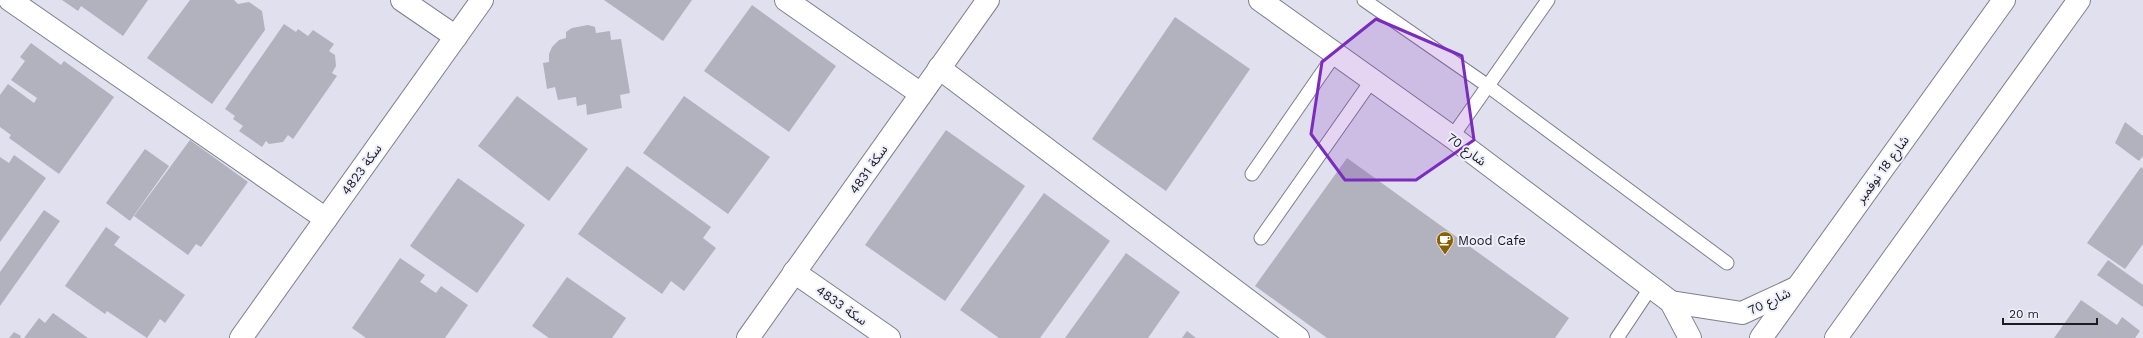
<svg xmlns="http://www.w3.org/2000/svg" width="2143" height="338" viewBox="0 0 2143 338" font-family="'Work Sans','Noto Sans Arabic',sans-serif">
<rect width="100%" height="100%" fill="#e1e0ee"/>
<!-- building -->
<g fill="#b2b1be">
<polygon points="62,0 148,0 123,36 81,6 78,11"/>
<polygon points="190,0 234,0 238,4 249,2 262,11 265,30 212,104 147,58"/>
<polygon points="604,0 692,0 663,41"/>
<polygon points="752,5 836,66 789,132 704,71"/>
<polygon points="1175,17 1250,69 1166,191 1092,139"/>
<polygon points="284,24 296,32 298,29 308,36 313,30 334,44 329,51 335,55 336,66 332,73 337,76 293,139 288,135 283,142 269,144 266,141 262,147 239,131 243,126 233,119 235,116 225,109"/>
<polygon points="588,25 595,27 596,33 610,31 611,40 621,39 630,93 620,95 622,108 587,115 586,104 577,106 576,97 558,100 555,87 547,89 543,63 549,62 549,54 552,47 559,40 566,38 566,32 572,28"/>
<polygon points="31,43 61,65 64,61 114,97 59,174 9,138 11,135 0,127 0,95 8,84 34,103 37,98 11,80 25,61 20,57"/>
<polygon points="517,96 588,149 549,201 478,146"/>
<polygon points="684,96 770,157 728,214 643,153"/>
<polygon points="2125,122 2143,136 2143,156 2139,161 2115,143"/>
<polygon points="946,130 1025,186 945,301 865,245"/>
<polygon points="190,140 248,182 201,247 196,244 188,255 134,216"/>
<polygon points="145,149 169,166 130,221 106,203"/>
<polygon points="14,155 46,178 0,242 0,157 9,163"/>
<polygon points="1347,158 1569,318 1555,338 1327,338 1255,286"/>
<polygon points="627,166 711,227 703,238 716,248 684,291 671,281 662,294 578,234"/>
<polygon points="2141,167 2143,169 2143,244 2125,269 2087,243"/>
<polygon points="458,178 525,225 477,293 410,246"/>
<polygon points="1044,193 1110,241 1040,338 999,338 960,310"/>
<polygon points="44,210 60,221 0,306 0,272"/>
<polygon points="106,227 120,237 114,245 185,295 165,323 160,319 147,338 107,311 105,314 65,286"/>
<polygon points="1126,253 1180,292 1148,338 1065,338"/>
<polygon points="400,258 425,275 420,282 436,293 441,286 468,305 445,338 366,338 352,328"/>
<polygon points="2108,260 2143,285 2143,307 2097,275"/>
<polygon points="567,277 626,318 612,338 549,338 532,326"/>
<polygon points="2081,300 2117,325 2122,317 2140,331 2135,338 2054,338"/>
<polygon points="53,313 88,338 24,338 39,318 45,323"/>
<polygon points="1187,331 1196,338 1182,338"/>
<polygon points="14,332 21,336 20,338 9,338"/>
</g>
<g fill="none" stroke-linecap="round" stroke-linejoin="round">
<!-- service casing -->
<g stroke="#807f8b" stroke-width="15">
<g id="service">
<polyline points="1364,0 1488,86 1727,263"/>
<polyline points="1452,137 1548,0"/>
<polyline points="1252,174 1335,54"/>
<polyline points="1261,238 1372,80"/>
<polyline points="1617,338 1651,287"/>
</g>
</g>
<!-- minor casing -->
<g stroke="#807f8b" stroke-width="24">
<g id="minor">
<polyline points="10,0 326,219"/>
<polyline points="402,0 456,37"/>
<polyline points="786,0 921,94"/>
<polyline points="939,68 1298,338"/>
<polyline points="794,272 889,338"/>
<polyline points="241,338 482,0"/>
<polyline points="748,338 988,0"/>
</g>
</g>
<!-- tertiary casing -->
<g stroke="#807f8b" stroke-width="24">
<g id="tertiary">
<polyline points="1260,0 1452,137 1671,302 1690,338"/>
<polyline points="1671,302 1742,313 1796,288"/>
</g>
</g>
<!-- primary casing -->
<g stroke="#807f8b" stroke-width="24">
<g id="primary">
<polyline points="1761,338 2004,0"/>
<polyline points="1836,338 2079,0"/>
</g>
</g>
<!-- service -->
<use href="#service" stroke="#fff" stroke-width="13"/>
<!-- minor -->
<use href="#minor" stroke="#fff" stroke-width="22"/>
<!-- tertiary -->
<use href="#tertiary" stroke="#fff" stroke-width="22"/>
<!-- primary -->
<use href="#primary" stroke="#fff" stroke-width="22"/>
</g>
<!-- marked area -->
<path fill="#7b2cbf" fill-opacity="0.2" stroke="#7b2cbf" stroke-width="3" stroke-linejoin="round" d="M1376,19L1462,56L1474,140L1416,180H1345L1311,134L1322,62Z"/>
<!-- icons -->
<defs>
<g id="cafe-pin" transform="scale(0.9)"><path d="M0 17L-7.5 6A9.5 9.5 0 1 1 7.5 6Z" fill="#8a6101" stroke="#efeefb"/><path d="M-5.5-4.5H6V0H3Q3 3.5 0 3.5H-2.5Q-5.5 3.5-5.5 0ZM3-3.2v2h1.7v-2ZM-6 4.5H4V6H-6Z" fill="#fff"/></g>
</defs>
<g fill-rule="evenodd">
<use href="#cafe-pin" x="1445" y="240"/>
</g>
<g text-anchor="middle" stroke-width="4" stroke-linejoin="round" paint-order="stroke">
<!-- street labels -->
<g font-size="13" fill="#1d1c21" stroke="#efeefb">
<text transform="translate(1467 149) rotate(37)" y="5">شارع 70</text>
<text transform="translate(361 169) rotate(-54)" y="5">سكة 4823</text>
<text transform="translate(868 169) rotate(-55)" y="5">سكة 4831</text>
<text transform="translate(1882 169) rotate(-54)" y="5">شارع 18 نوفمبر</text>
<text transform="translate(1769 301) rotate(-25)" y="5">شارع 70</text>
<text transform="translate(842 305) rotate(35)" y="5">سكة 4833</text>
</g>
<!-- poi labels -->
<g font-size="13" fill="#1d1c21" stroke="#efeefb" text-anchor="start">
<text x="1458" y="245">Mood Cafe</text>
</g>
</g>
<!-- scale -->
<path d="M2003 318v6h94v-6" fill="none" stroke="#1d1c21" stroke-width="2"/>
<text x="2009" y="318" font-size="12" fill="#1d1c21" stroke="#efeefb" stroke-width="3" paint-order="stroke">20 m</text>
</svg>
